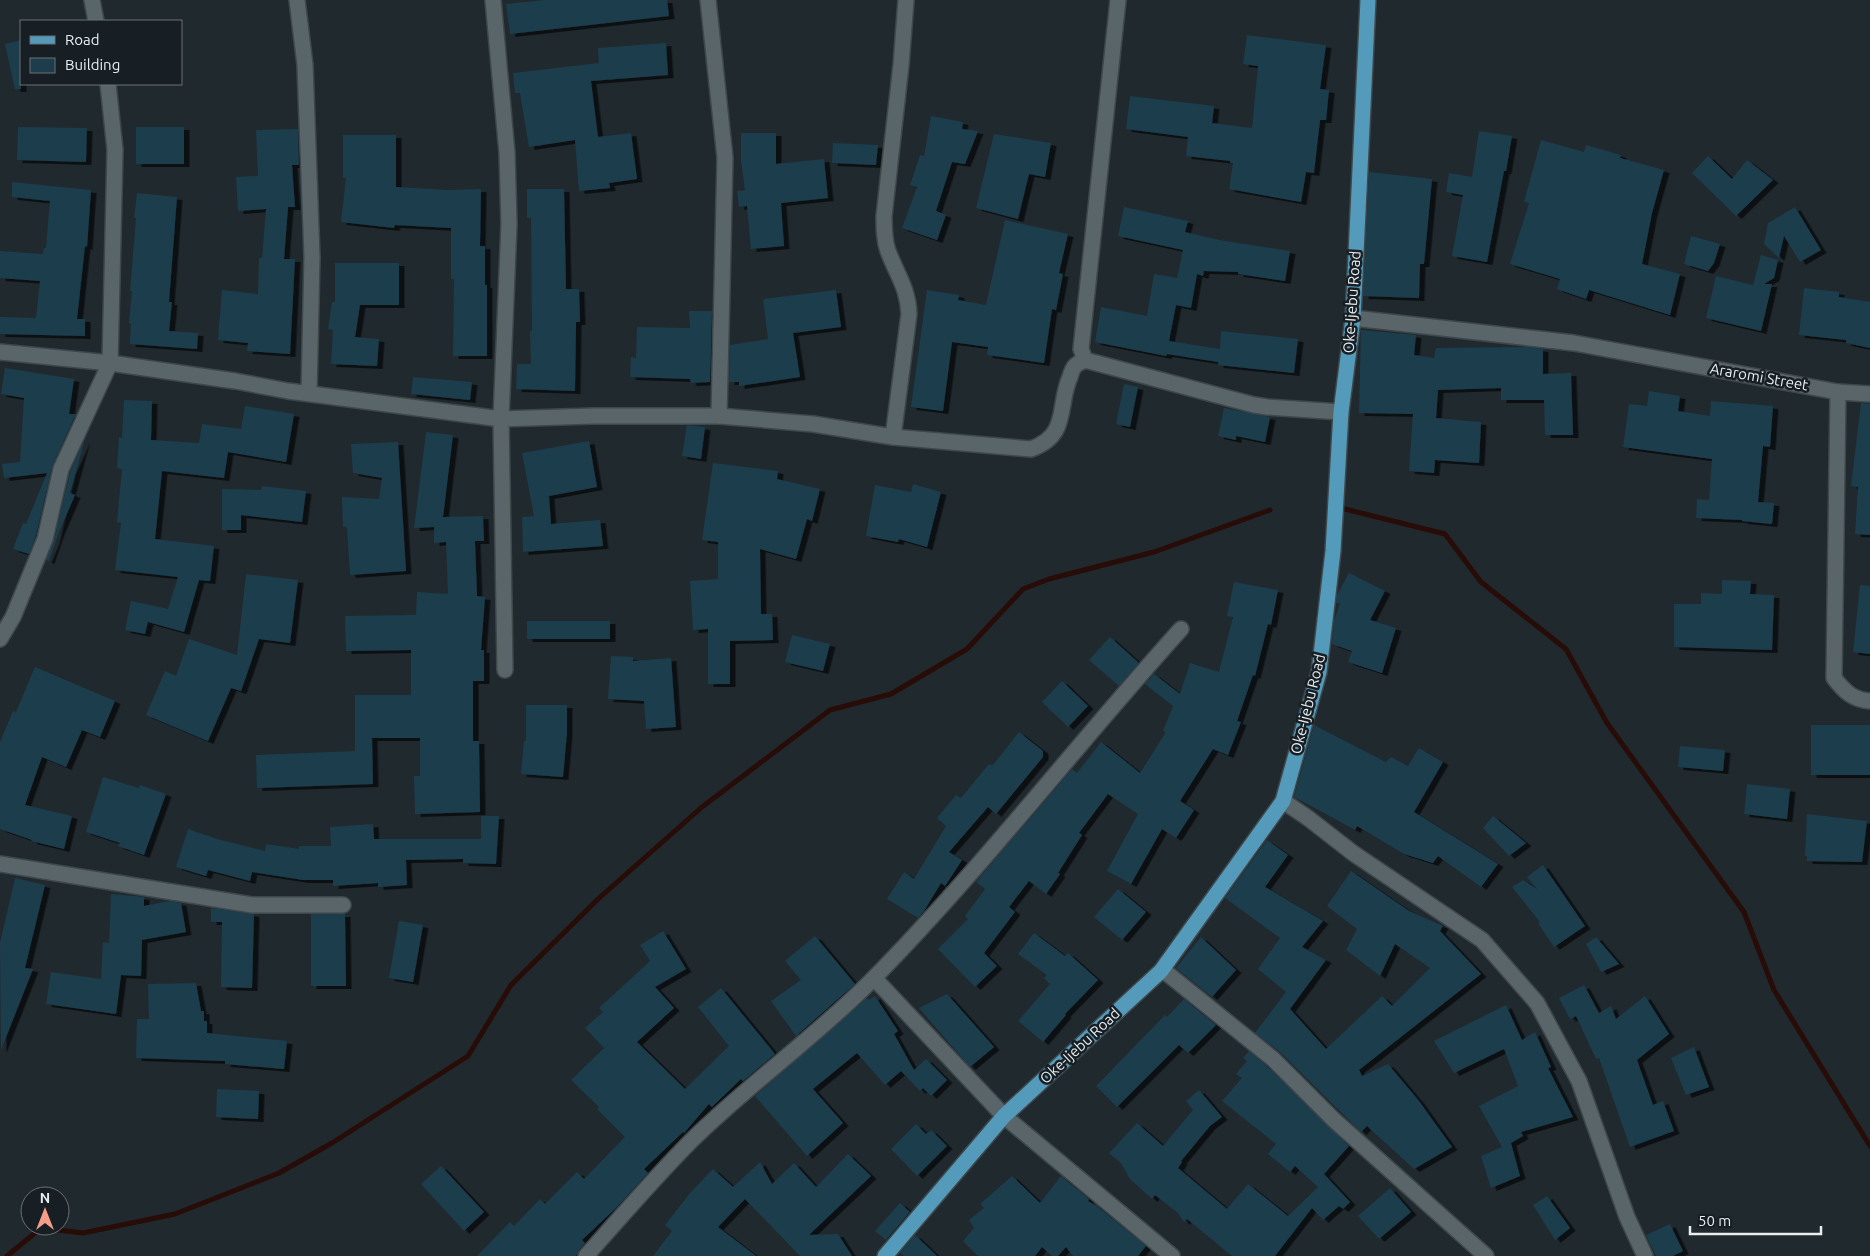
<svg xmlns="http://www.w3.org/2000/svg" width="1870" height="1256" viewBox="0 0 1870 1256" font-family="Ubuntu,sans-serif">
<defs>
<filter id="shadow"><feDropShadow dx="5.5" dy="3" stdDeviation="0" flood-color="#0009"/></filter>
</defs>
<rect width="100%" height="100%" fill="#20292e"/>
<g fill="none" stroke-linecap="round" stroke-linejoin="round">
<!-- stream -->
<g stroke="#270c07" stroke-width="5">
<polyline points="1337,507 1445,534 1481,582 1566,649 1607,723 1744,912 1774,990 1870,1146"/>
<polyline points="7,1256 41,1228 83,1233 175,1214 279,1173 332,1143 468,1056 511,985 598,899 702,807 830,710 891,694 967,649 1023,589 1049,579 1154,552 1270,510"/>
</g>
</g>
<!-- building -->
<g fill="#1d3c4c" filter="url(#shadow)">
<polygon points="545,0 667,0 669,16 510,34 506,4"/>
<polygon points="1247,35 1326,45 1320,89 1329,90 1326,120 1320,120 1314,173 1306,172 1301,202 1229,189 1233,163 1230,163 1230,161 1186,156 1188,137 1126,129 1130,96 1214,106 1212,123 1252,128 1258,66 1243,64"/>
<polygon points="21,40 21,89 15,89 5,44"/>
<polygon points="666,43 668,75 591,81 598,137 631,133 637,179 609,183 610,188 579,191 575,140 529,147 520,93 515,93 513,73 599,63 598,48"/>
<polygon points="931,116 963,122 962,129 978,131 965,164 952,162 936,211 946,215 937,240 902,228 917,187 910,185 920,155 924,156"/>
<polygon points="18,127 87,128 86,162 17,160"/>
<rect x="136" y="127" width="48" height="37"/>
<polygon points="298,129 299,165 292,165 295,207 288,207 284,259 295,259 290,354 247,351 248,343 218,340 222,290 258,294 259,258 262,258 266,209 238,211 236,177 258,176 256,130"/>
<polygon points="1479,131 1512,136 1506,171 1504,171 1487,262 1452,256 1463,195 1446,192 1449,173 1472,177"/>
<polygon points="741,133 776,133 776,164 824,159 828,198 781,203 784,246 751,249 747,206 739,207 737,191 745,190 741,161"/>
<polygon points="994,134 1051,143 1045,177 1029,174 1018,219 976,208"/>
<polygon points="343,135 396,135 396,187 449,190 481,189 480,246 485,246 485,285 487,285 487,356 453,356 454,279 451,279 451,228 395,225 394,228 341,222 346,178 343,178"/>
<polygon points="1541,140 1584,152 1586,145 1621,155 1620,158 1664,170 1652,213 1642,264 1680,274 1670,315 1589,290 1586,299 1557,289 1560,279 1510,264 1529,203 1524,202"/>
<polygon points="833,143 878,145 876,165 832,163"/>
<polygon points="1708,156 1732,179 1747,160 1773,180 1736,216 1692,173"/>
<polygon points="1369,172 1432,179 1424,264 1420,264 1419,298 1363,296"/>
<polygon points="12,182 91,190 87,247 85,246 77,319 85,319 85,336 0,334 0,317 36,318 40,281 0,278 0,251 43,254 44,248 46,248 49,211 50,201 12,197"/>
<polygon points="527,189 564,189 566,289 579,289 580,322 576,322 575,391 516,389 517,364 531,364 530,331 532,331 531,218 527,218"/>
<polygon points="137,193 177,197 169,302 172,302 169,331 198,333 197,349 130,344 131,324 129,323 132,291 130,291 136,218 134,218"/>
<polygon points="1124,207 1188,221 1185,232 1219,240 1290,251 1285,281 1238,274 1238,272 1204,271 1203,276 1197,274 1191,308 1176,305 1169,341 1220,349 1221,331 1298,339 1294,373 1218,365 1218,362 1167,354 1166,356 1095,342 1101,307 1147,316 1154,274 1177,278 1183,250 1118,236"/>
<polygon points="1795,207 1821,250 1800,262 1784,236 1779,258 1764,244 1768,223"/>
<polygon points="1005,220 1068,234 1059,273 1063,274 1056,310 1052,309 1044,363 987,355 988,347 952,342 943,411 911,407 927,290 959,295 958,300 986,305"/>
<polygon points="1691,236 1720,244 1714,263 1708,271 1684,264"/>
<polygon points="1761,255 1778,260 1774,278 1764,284 1772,284 1761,331 1706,318 1716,276 1753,285"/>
<polygon points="335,263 399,263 399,305 360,305 355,337 379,339 377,366 331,364 333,330 328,329 332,302 335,302"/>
<polygon points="1804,288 1839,292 1839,297 1870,302 1870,348 1846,343 1846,340 1799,335"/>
<polygon points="836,290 841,327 793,333 800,377 739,386 739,382 729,382 730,345 768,339 763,299"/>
<polygon points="689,311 712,311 710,382 691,383 690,379 630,377 631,357 636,358 637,327 690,328"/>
<polygon points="1361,330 1416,335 1414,355 1434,358 1436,348 1528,347 1543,349 1543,374 1571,373 1573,435 1545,435 1544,400 1501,400 1501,388 1438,390 1436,418 1481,422 1479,463 1435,460 1434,473 1409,471 1413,414 1359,413"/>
<polygon points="5,368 74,379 69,414 76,414 52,467 36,536 29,554 13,549 23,523 26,524 47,473 4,478 2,464 20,462 24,398 1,394"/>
<polygon points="413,377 472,382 470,400 411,394"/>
<polygon points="1124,384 1138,387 1130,427 1116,424"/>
<polygon points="1649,391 1680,396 1678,411 1710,416 1711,401 1773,406 1770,447 1763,446 1758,502 1774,503 1772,524 1742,521 1742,520 1696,518 1697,499 1709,500 1712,459 1623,447 1629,404 1647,406"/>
<polygon points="124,400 152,401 151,440 199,443 202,424 241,429 245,406 294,414 286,462 228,452 224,478 162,471 155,539 214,546 210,581 199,580 184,632 148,622 145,634 125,630 131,601 168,609 178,577 115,570 121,523 117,522 122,469 117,468 119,437 122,438"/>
<polygon points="1861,403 1870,404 1870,535 1855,534 1858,487 1851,486"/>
<polygon points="1224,408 1270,417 1265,442 1236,436 1236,440 1218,436"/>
<polygon points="687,425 705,427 701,459 682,456"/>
<polygon points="426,432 453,435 443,517 483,516 484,541 475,541 477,596 485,597 481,650 484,650 484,681 473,681 473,741 479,741 480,812 415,814 414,776 420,776 420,738 372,738 373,784 257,788 256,755 355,751 355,695 411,695 411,650 346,651 345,616 416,615 417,592 448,594 446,542 434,543 434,527 414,528"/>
<polygon points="85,439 70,493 75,495 59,532 49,561 46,560 54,541 70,472"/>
<polygon points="589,441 597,487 549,496 551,524 600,520 603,546 523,552 522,517 534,516 522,453"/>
<polygon points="398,442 406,571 350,575 347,527 343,527 342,497 379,499 382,478 353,473 351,444"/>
<polygon points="713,463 778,471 777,479 820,489 812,521 807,519 796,559 760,549 761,614 772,614 773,640 730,641 730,684 708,684 708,629 693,630 690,581 718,579 718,542 702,540"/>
<polygon points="913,484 941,492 927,547 899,539 898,542 866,536 875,485 911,492"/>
<polygon points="262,486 306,491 302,522 241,515 241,530 222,530 222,489 261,490"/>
<polygon points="1349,573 1385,591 1370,620 1396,628 1382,673 1348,662 1352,651 1332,644 1334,621 1340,603 1336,603 1337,595"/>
<polygon points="246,574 298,580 290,643 259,639 241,691 231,688 208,741 146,715 165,671 176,676 189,639 237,655"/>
<polygon points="1722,580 1751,581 1750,594 1774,595 1772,650 1674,647 1674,604 1701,604 1701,593 1722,594"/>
<polygon points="1234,582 1278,590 1271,625 1268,624 1255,676 1253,675 1237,721 1241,722 1228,755 1213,749 1180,801 1194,810 1176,838 1162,829 1131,884 1107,871 1138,814 1108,794 1079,833 1082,835 1058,873 1060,874 1046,894 1029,881 1009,907 1015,912 984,953 997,966 975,987 938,949 968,919 965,916 985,889 976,882 1072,769 1077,773 1101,742 1140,773 1166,732 1163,731 1173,706 1145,684 1154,674 1180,694 1190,663 1219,672 1233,617 1227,616"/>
<polygon points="1860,585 1870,586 1870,654 1853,652"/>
<rect x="527" y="621" width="83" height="18"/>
<polygon points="792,635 830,644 823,671 785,662"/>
<polygon points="1110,637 1139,663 1119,686 1089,660"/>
<polygon points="611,656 633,657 633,661 671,658 676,727 646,729 644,701 608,699"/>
<polygon points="35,667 115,701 100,737 82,730 66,767 42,757 25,805 72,816 64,849 31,841 32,840 0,829 0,742 13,711 16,712"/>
<polygon points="1062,681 1088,706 1068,727 1042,702"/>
<polygon points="526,705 567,705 567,733 563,777 521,774 524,741 526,741"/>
<polygon points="1314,725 1386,762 1391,757 1408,766 1419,748 1443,762 1414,812 1498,864 1481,887 1438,856 1433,863 1404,854 1357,826 1355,830 1294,797"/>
<rect x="1811" y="725" width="59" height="50"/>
<polygon points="1019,732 1043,751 1043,757 996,814 988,807 949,852 962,860 945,886 941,883 924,911 918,918 887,899 904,872 914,879 946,826 937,818 956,795 961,798 989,764 992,766"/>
<polygon points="1680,746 1725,750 1723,771 1678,767"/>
<polygon points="103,777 139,788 140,785 166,794 144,855 118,846 120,843 86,832"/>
<polygon points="1747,784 1790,789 1787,819 1744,814"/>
<polygon points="1807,814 1867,821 1862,862 1807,861 1807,856 1805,856"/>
<polygon points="481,816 499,816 496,864 463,863 463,859 406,860 407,885 378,887 378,883 333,886 333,880 303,880 252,872 250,881 208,870 206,876 176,867 188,829 217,839 265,851 266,844 299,849 299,846 331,846 330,827 373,824 374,839 481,839"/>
<polygon points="1493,816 1526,843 1509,856 1483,828"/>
<polygon points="1267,840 1288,855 1265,887 1323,921 1302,947 1326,960 1290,1009 1326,1049 1382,996 1392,1006 1430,968 1395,944 1380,976 1346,950 1357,929 1327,906 1351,871 1409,911 1443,926 1440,931 1481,974 1359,1070 1362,1076 1388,1064 1419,1101 1452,1147 1414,1169 1367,1126 1361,1132 1280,1052 1255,1033 1286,992 1258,969 1280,938 1225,898"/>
<polygon points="1543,865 1585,926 1554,947 1538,923 1540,922 1512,887 1523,880 1537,889 1527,877"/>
<polygon points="15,878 45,885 25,968 33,969 1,1050 0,943"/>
<polygon points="1118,889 1146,912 1122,940 1094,917"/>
<polygon points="111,894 144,897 144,906 170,901 181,903 186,932 142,940 141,976 121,975 116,1014 46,1004 51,972 101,979 103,942 109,943"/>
<polygon points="211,908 254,914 252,988 221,987 222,922 211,922"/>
<polygon points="311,914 345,914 346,986 311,986"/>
<polygon points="399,921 423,925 413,982 389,978"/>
<polygon points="663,931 686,969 655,987 674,1008 637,1042 685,1089 729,1046 698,1007 721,988 775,1054 743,1081 741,1079 712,1107 709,1104 684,1133 683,1132 644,1169 648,1173 617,1207 582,1240 585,1243 579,1250 576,1256 477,1256 510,1222 514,1226 540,1199 545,1204 577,1172 584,1179 625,1137 597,1109 599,1107 571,1080 604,1048 585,1028 603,1012 599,1008 650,961 640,945"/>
<polygon points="1034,933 1065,956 1068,953 1098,980 1065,1014 1066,1015 1043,1042 1018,1021 1050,984 1044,978 1047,975 1018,954"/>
<polygon points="815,936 855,984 796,1036 771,1001 801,980 785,961"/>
<polygon points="1201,937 1236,970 1212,997 1176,968"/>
<polygon points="1596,937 1619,964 1601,972 1586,944"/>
<polygon points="196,983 201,1011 204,1011 204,1021 207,1021 207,1033 287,1041 284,1069 225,1064 225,1061 136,1058 137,1019 149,1019 148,984"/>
<polygon points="1584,985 1599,1013 1611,1006 1616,1019 1645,996 1669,1034 1637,1060 1653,1105 1663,1101 1674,1131 1630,1147 1599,1058 1596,1059 1576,1016 1570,1019 1559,998"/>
<polygon points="947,994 994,1047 970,1067 919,1008"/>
<polygon points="875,996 898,1031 894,1034 914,1070 926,1059 947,1080 931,1096 923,1088 920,1091 901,1071 885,1085 857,1053 813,1089 843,1123 807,1156 755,1096 867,998 869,1000"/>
<polygon points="1184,999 1216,1025 1188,1053 1179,1045 1117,1107 1096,1086 1165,1015 1167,1017"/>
<polygon points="1506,1005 1522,1040 1535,1032 1551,1067 1548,1068 1573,1117 1521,1132 1523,1136 1511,1143 1520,1176 1491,1188 1481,1156 1502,1147 1479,1106 1518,1086 1504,1049 1454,1073 1434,1041"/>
<polygon points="1694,1047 1709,1087 1686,1095 1671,1058"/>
<polygon points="1249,1051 1267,1066 1349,1146 1324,1174 1350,1202 1343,1209 1339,1206 1323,1220 1312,1208 1275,1256 1232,1256 1187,1219 1184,1222 1178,1213 1155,1195 1152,1199 1130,1179 1121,1163 1109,1153 1137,1123 1163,1146 1193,1110 1186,1101 1199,1090 1222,1117 1210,1126 1181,1161 1182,1162 1178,1168 1227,1209 1248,1184 1288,1216 1318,1187 1295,1166 1290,1172 1268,1154 1276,1144 1222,1101 1242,1078 1236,1074 1247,1061 1243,1058"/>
<polygon points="217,1089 259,1091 258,1119 216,1117"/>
<polygon points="916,1124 926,1134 931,1130 947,1146 917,1176 891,1149"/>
<polygon points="848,1154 871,1176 809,1235 838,1234 852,1256 800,1256 745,1199 718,1227 756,1256 653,1256 672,1231 665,1225 691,1192 713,1169 733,1187 760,1162 772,1184 794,1163 816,1187"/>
<polygon points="441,1166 484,1212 464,1231 421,1184"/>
<polygon points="1012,1176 1040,1203 1061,1176 1089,1199 1088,1201 1097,1206 1146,1246 1138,1256 1073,1256 1066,1247 1058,1256 1052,1256 1042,1247 1035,1256 978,1256 963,1241 974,1228 969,1220 984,1208 980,1204"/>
<polygon points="1390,1188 1411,1212 1379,1239 1358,1216"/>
<polygon points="1547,1196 1570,1228 1555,1240 1533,1205"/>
<polygon points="900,1203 910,1212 886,1240 875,1231"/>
<polygon points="1670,1224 1683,1251 1673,1256 1656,1256 1646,1235"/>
<polygon points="915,1235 937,1256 904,1256 900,1253"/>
</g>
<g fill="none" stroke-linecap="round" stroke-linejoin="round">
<!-- minor casing -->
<g stroke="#3e474a" stroke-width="18">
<g id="minor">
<polyline points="92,0 96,21"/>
<polyline points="297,0 305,65 312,257 309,393"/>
<polyline points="493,0 507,153 509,224 501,419 505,670"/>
<polyline points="708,0 725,158 719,416"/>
<polyline points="1118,0 1081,349 1085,360 1254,405 1267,407 1341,412"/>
<polyline points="1353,318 1574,343 1838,392 1870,394"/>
<path d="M0,352L110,363L235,381L288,391L501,419L593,416H719L813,424L893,437L1031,449C1070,435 1057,406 1070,377C1071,374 1072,369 1075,366C1077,363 1082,362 1085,360"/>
<path d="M1838,392L1834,678C1844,691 1853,700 1870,701"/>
<path d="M893,437L909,314C908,288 897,275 888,251C884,240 884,228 884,216L901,65L906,0"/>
<polyline points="0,639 13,617 45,539 61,469 110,363 115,150 108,84"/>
<polyline points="1283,801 1308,818 1353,853 1482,940 1537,1003 1579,1081 1627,1217 1645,1256"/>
<polyline points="0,864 252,905 343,905"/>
<polyline points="1161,971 1168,974 1273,1059 1334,1120 1486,1256"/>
<polyline points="874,978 1004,1116 1172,1256"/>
<path d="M586,1256C621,1217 655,1177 692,1140C750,1083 817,1036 874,978C983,867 1077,744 1181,629"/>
</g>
</g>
<!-- major casing -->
<g stroke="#3e474a" stroke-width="18">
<polyline id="major" points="885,1256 1004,1116 1161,971 1283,801 1319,672 1333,551 1341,412 1353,318 1368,0"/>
</g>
<!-- minor -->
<use href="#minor" stroke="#5a656a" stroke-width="15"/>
<!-- major -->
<use href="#major" stroke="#549aba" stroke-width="15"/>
</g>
<g text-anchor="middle" stroke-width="5" stroke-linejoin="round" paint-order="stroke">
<!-- street labels -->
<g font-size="15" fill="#e7edf0" stroke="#171f24">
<text transform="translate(1352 302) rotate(-86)" y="5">Oke-Ijebu Road</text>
<text transform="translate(1759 377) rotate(10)" y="5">Araromi Street</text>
<text transform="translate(1308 704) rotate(-76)" y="5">Oke-Ijebu Road</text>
<text transform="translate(1080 1046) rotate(-43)" y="5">Oke-Ijebu Road</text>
</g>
</g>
<!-- legend -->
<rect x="20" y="20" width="162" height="65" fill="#171f24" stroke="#6a7176"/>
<rect x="30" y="36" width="25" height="8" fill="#549aba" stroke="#6a7176"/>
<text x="65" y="45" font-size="15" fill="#e7edf0">Road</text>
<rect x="30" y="58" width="25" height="15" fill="#1d3c4c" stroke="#6a7176"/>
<text x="65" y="70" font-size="15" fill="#e7edf0">Building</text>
<!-- north arrow -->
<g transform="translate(45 1211)"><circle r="24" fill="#171f24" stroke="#6a7176"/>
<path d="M0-4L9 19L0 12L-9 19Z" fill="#f49e89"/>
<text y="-8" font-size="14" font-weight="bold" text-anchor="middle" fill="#e7edf0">N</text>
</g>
<!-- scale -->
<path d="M1690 1226v8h131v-8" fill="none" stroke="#e7edf0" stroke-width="2.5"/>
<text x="1698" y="1226" font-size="15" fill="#e7edf0" stroke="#171f24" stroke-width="4" paint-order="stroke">50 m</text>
</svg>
